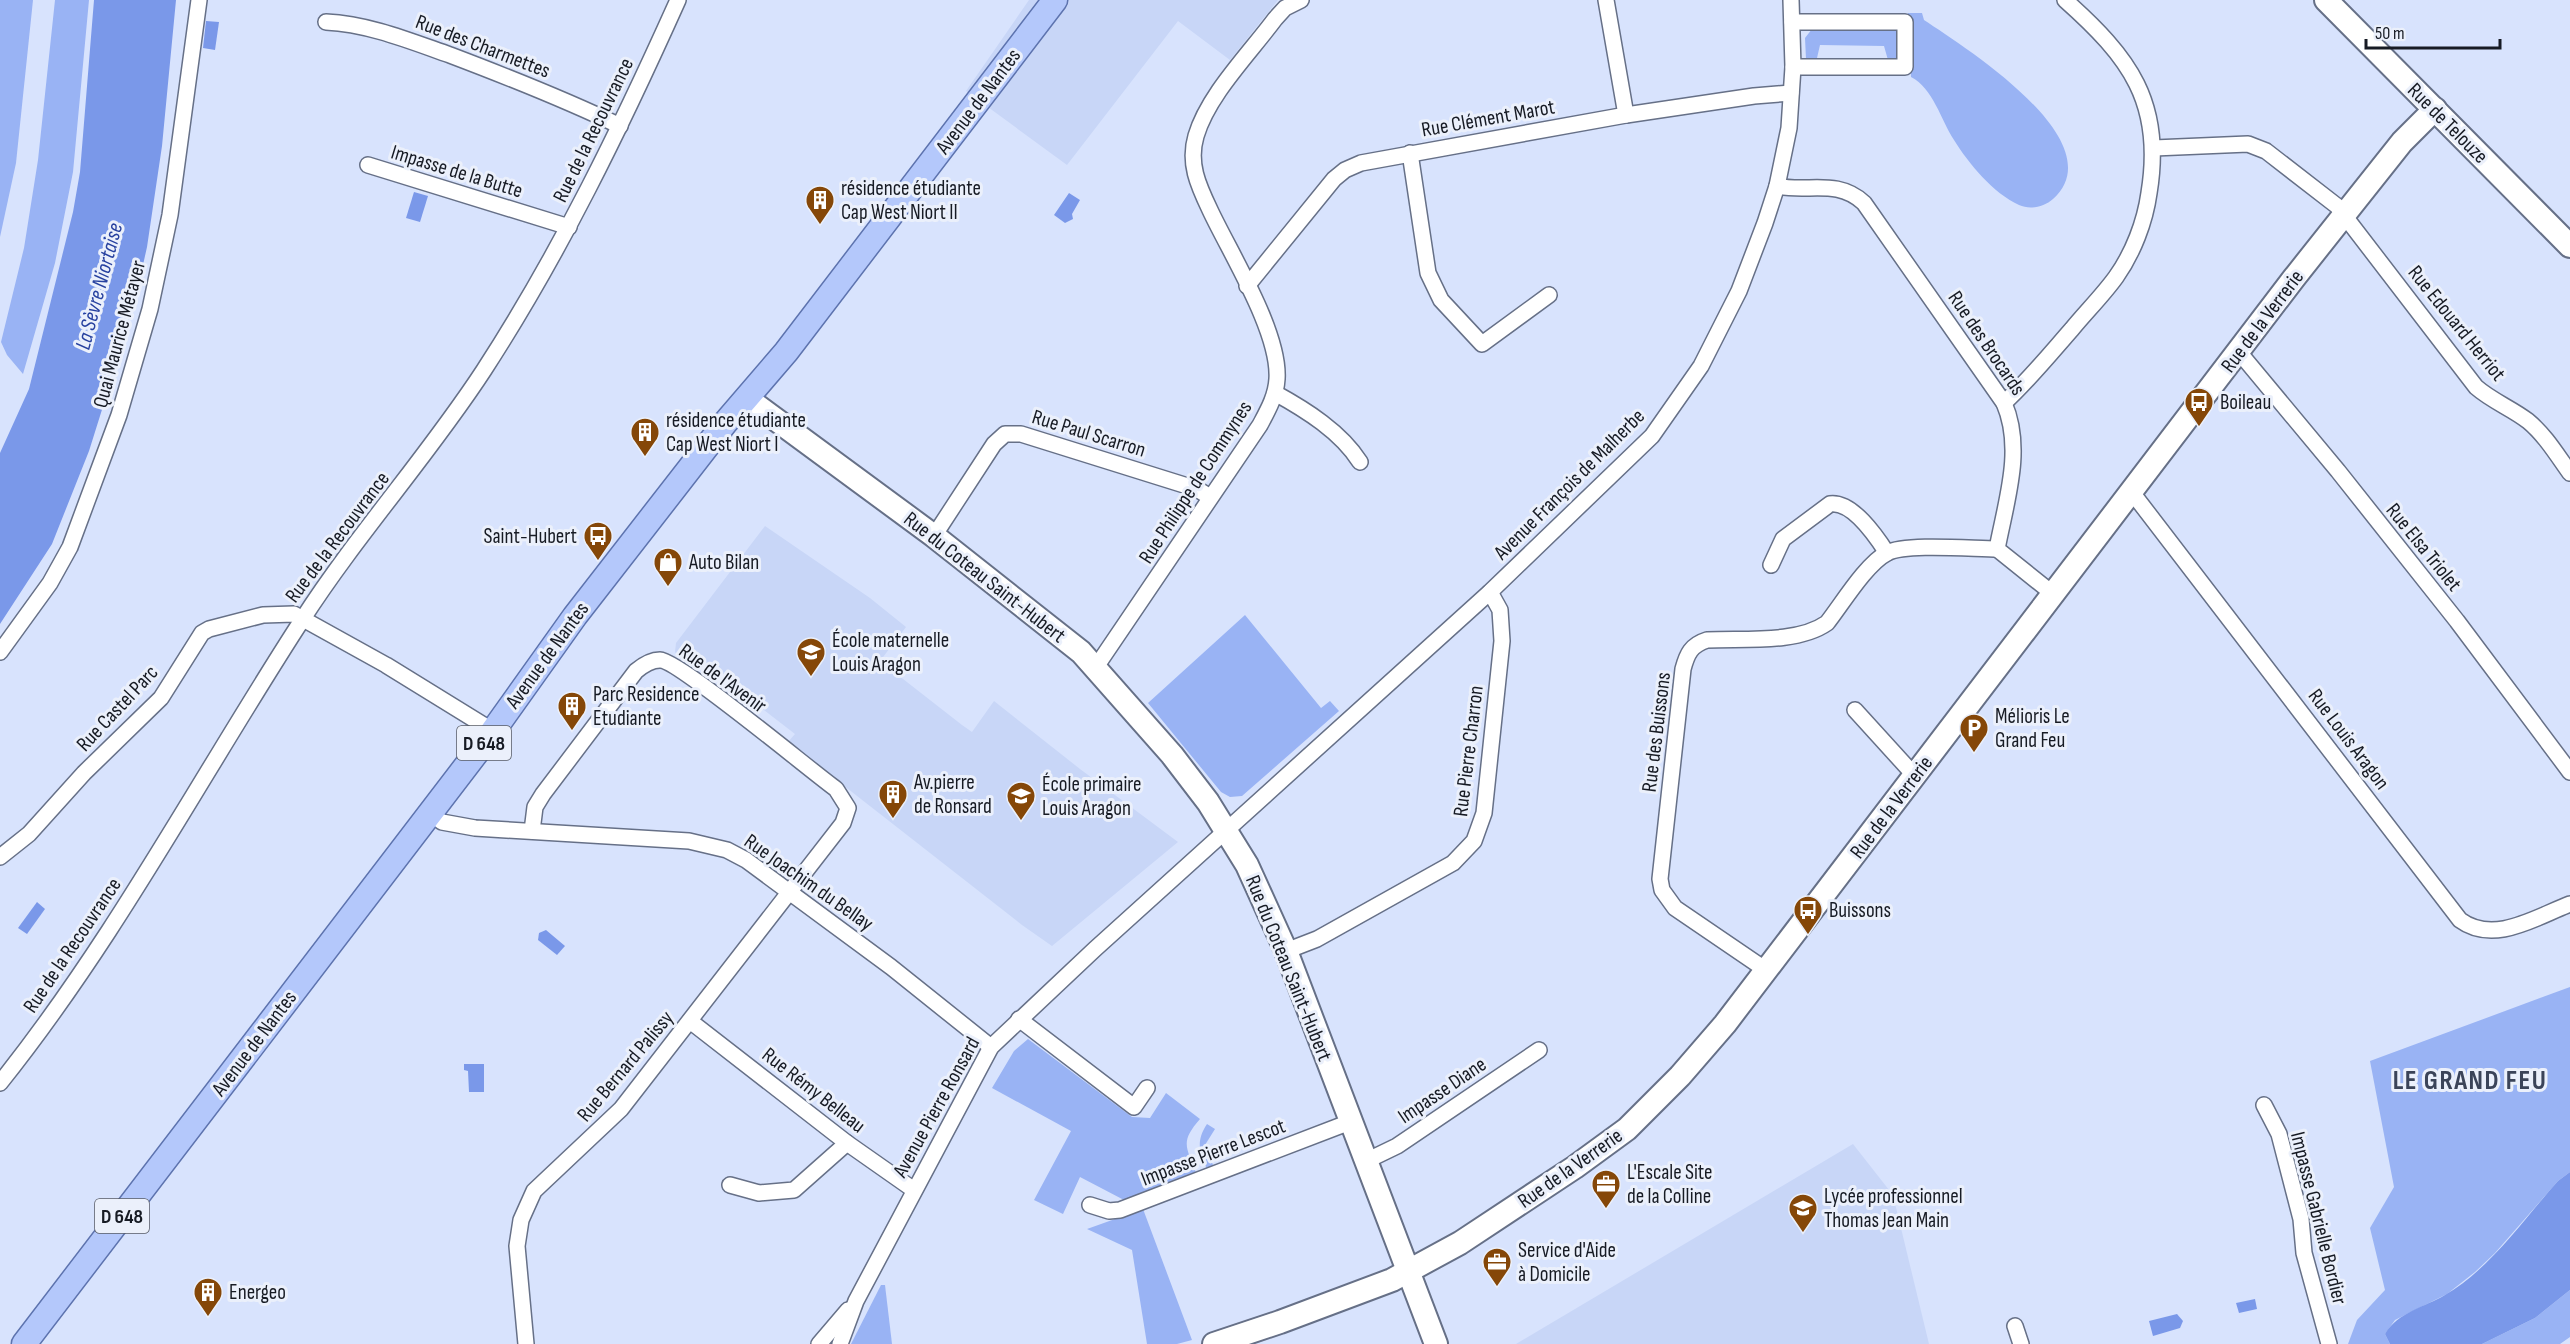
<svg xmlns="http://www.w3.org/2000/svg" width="2570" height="1344" viewBox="0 0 2570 1344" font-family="'Sofia Sans Condensed',sans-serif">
<rect width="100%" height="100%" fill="#d8e3fd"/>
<!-- built -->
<g fill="#c8d6f7">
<polygon points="1029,0 1278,0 1230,60 1178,21 1067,165 966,91"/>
<polygon points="765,526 870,598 906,627 880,661 962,725 972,732 994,701 1080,769 1178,842 1052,946 1022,925 788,742 795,734 694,656 687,664 678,657 675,652 676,643"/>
<polygon points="1853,1144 1893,1195 1929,1344 1516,1344"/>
</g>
<!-- green -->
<g fill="#99b3f4">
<polygon points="0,0 33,0 16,163 0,237"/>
<polygon points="55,0 89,0 73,172 55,263 23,374 7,355 1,342 24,248 38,160"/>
<path d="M1908,13H1922L1924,20C1963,46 2116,142 2053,199C2044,207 2030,210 2019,205C1993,193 1969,164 1954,140C1941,120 1933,88 1911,77Z"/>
<polygon points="1895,27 1898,32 1900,60 1888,60 1884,46 1820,45 1817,58 1806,59 1805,38 1812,29"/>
<polygon points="1245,615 1321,708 1330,701 1339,711 1242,796 1230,797 1221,792 1148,703"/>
<polygon points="2570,987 2570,1172 2558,1181 2495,1253 2475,1272 2447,1294 2395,1320 2385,1334 2390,1344 2348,1344 2357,1320 2385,1290 2370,1228 2394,1187 2370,1061"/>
<path d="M1028,1039L1132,1117L1150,1118L1166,1093L1200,1119C1180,1142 1186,1146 1196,1173L1124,1200L1080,1177L1063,1214L1034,1200L1071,1131L992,1088L1014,1051Z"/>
<path d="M1207,1124L1215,1129L1205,1145L1213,1165L1207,1169C1199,1150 1196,1141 1207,1124Z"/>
<polygon points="1143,1209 1192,1340 1177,1344 1147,1344 1132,1250 1087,1229"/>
<polygon points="881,1285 885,1285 892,1344 851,1344"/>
<polygon points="2570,1290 2570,1337 2560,1344 2482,1344 2535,1318"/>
</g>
<!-- water -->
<g fill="#7a98e9">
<polygon points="94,0 176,0 162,146 147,247 132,314 89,451 52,544 0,624 0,453 29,389 73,212 80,172"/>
<polygon points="206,21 219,22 215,50 203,48"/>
<polygon points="414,192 428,196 420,222 406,218"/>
<polygon points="1069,193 1080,200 1072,214 1073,219 1065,223 1054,215"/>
<polygon points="37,902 45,909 27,934 18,928"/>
<polygon points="546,930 565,946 557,955 538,940 539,933"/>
<polygon points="464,1064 484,1064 484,1092 469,1092 468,1071 464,1070"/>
<path d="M2570,1172V1290L2535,1318L2482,1344H2390L2385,1334C2398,1312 2425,1307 2445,1295C2491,1268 2523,1220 2558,1181Z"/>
<polygon points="2255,1299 2257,1309 2239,1313 2236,1303"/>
<polygon points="2177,1314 2183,1321 2180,1328 2153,1336 2149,1321"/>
</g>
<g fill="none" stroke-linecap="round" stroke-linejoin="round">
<!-- street casing -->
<g stroke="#667087" stroke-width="18">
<g id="street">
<polyline points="1606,0 1626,115"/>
<path d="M326,22C369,24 410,41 450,55C508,77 564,99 620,126"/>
<polyline points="1792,22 1905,22 1905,67 1793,67"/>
<path d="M2154,148L2248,144L2266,151L2337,206L2476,387C2492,401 2511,408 2528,421C2545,435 2557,455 2570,473"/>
<polyline points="1410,153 1428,273 1441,300 1482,344 1549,295"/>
<polyline points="368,165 569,227"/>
<path d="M1777,186C1808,193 1837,178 1864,203L2004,403C2024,449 2006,501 1997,549L2052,593"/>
<polyline points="1247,286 1334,179 1345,170 1361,163 1626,115 1754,96 1791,93"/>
<polyline points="2239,352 2338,471 2457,621 2570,772"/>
<path d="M1275,393C1306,410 1341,432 1360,462"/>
<path d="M2004,403C2029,380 2050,354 2072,329C2086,312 2103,295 2116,277C2133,253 2145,222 2149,193C2164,102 2129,57 2065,0"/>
<path d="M2131,491L2460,920C2494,945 2536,917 2570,904"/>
<polyline points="934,536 994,444 1005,434 1021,434 1197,489 1210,497"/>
<path d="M1771,565L1783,539L1830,504C1852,501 1876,536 1887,553"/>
<polyline points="0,652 50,583 70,547 119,415 150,309 170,215 199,0"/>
<path d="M1096,667L1260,425C1268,410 1276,396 1277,379C1280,332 1230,253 1210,210C1198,185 1188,163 1196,136C1208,95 1249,54 1275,19L1285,8L1301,0"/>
<polyline points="1855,710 1915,776"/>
<polyline points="430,813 442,822 475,828 689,841 727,850 746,860 891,967 991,1047"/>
<polyline points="0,857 29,834 84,773 161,698 202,633 209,629 263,615 294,614 386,665 493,731"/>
<polyline points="1286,951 1317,939 1453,863 1474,841 1484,813 1502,641 1500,610 1490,592"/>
<path d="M1766,970L1675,908L1662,890L1660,879L1683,669C1687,654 1691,645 1707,640C1743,638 1797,644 1827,623C1842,604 1866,564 1887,553C1906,543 1973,549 1997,549"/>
<polyline points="1019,1019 1134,1107 1147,1088"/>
<polyline points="690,1021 847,1143 914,1190"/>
<path d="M0,1083C116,938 202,774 302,620C358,533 428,456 484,370C560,253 621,127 678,0"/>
<polyline points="2264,1105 2279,1134 2301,1219 2304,1253 2329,1344"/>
<polyline points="1366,1161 1397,1146 1539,1050"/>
<polyline points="730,1185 759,1193 794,1190 847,1143"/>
<polyline points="1090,1205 1109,1211 1120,1210 1350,1122"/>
<polyline points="2015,1326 2021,1344"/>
<path d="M526,1344L517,1246L521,1220L534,1191L621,1109L843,823L848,808L836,789C811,771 678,660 660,660C651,660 642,666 636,671L543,794L535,807L532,831"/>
<polyline points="819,1344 848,1310"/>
<polyline points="840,1344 856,1301 991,1047 1095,949 1490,592 1652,436 1701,366 1739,291 1765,223 1777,186 1789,128 1793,67 1791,0"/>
</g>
</g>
<!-- secondary casing -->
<g stroke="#667087" stroke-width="26">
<g id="secondary">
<polyline points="2326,0 2570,246"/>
<polyline points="748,399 934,536 1081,652 1172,755 1208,802 1247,865 1286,951 1436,1344"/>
<polyline points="1214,1344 1280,1322 1392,1280 1460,1243 1575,1167 1627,1129 1680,1076 1725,1024 2294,278 2402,142 2435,109"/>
</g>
</g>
<!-- primary casing -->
<g stroke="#5d73ae" stroke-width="27">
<polyline id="primary" points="24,1344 493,731 575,616 725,423 786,352 1055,0"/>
</g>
<!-- street -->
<use href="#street" stroke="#fff" stroke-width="15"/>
<!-- secondary -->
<use href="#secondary" stroke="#fff" stroke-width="22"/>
<!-- primary -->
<use href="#primary" stroke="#b4c8fb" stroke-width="24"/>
</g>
<!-- icons -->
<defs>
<g id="building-pin" transform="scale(1.5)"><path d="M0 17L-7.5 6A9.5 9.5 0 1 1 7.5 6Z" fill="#854708" stroke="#ebf0fb"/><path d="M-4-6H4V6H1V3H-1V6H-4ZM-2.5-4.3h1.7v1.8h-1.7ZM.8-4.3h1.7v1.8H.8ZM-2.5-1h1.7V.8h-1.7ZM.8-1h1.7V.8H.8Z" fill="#fff"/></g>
<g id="bus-pin" transform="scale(1.5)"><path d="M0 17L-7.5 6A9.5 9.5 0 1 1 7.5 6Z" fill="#854708" stroke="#ebf0fb"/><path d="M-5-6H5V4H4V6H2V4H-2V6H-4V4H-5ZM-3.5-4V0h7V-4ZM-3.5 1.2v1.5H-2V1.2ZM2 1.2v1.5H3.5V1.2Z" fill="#fff"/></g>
<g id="shop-pin" transform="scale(1.5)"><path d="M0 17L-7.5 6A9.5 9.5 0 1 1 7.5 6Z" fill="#854708" stroke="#ebf0fb"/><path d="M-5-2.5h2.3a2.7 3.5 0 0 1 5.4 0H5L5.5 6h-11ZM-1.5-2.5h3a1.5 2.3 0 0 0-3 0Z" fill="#fff"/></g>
<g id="school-pin" transform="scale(1.5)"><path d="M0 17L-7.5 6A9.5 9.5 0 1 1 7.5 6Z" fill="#854708" stroke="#ebf0fb"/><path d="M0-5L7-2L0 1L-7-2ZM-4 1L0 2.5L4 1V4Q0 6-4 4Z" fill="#fff"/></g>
<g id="parking-pin" transform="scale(1.5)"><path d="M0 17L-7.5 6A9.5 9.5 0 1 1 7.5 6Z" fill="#854708" stroke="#ebf0fb"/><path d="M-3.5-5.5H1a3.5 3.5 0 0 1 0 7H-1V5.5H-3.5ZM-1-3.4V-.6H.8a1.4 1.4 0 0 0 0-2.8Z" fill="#fff"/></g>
<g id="office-pin" transform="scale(1.5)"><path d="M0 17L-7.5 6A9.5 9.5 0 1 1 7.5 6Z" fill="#854708" stroke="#ebf0fb"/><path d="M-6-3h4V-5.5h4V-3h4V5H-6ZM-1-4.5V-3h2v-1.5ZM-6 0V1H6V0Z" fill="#fff"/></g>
</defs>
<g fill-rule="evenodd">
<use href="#building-pin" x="820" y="200"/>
<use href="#bus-pin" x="2199" y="402"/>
<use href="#building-pin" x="645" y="432"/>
<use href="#bus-pin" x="598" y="536"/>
<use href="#shop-pin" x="668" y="562"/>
<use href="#school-pin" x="811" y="652"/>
<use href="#building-pin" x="572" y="706"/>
<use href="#parking-pin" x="1974" y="728"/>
<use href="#building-pin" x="893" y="794"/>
<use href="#school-pin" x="1021" y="796"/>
<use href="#bus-pin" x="1808" y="910"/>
<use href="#office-pin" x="1606" y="1184"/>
<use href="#school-pin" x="1803" y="1208"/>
<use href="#office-pin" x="1497" y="1262"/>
<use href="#building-pin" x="208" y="1292"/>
</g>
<g text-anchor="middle" stroke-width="6" stroke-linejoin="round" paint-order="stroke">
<!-- shield labels -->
<g fill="#ebf0fb" stroke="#575b64" stroke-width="1.5">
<rect x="457" y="726" width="54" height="34" rx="4.5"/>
<rect x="95" y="1199" width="54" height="34" rx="4.5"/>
</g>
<g font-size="20" font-weight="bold" fill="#171b24">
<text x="484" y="750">D 648</text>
<text x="122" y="1223">D 648</text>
</g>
<!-- street labels -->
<g font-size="21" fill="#171b24" stroke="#ebf0fb">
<text transform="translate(483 46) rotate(21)" y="7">Rue des Charmettes</text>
<text transform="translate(978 101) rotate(-53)" y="7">Avenue de Nantes</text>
<text transform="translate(1488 118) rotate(-10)" y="7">Rue Clément Marot</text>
<text transform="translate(2448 123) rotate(45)" y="7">Rue de Telouze</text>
<text transform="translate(593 130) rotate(-64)" y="7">Rue de la Recouvrance</text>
<text transform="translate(457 171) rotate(17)" y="7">Impasse de la Butte</text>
<text transform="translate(2262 321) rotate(-53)" y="7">Rue de la Verrerie</text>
<text transform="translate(2457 323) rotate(51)" y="7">Rue Edouard Herriot</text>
<text transform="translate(119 334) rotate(-75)" y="7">Quai Maurice Métayer</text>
<text transform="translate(1987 343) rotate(56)" y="7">Rue des Brocards</text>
<text transform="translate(1089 433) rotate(17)" y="7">Rue Paul Scarron</text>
<text transform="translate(1195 482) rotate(-57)" y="7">Rue Philippe de Commynes</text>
<text transform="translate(1569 484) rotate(-45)" y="7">Avenue François de Malherbe</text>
<text transform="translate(337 537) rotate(-53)" y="7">Rue de la Recouvrance</text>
<text transform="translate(2424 547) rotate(51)" y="7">Rue Elsa Triolet</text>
<text transform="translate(985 577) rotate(38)" y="7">Rue du Coteau Saint-Hubert</text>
<text transform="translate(547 655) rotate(-54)" y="7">Avenue de Nantes</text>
<text transform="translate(723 678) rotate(36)" y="7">Rue de l'Avenir</text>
<text transform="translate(117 708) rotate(-47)" y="7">Rue Castel Parc</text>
<text transform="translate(1656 732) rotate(-83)" y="7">Rue des Buissons</text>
<text transform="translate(2349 739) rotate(53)" y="7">Rue Louis Aragon</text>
<text transform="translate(1468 751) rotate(-83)" y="7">Rue Pierre Charron</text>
<text transform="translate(1891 807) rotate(-53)" y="7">Rue de la Verrerie</text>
<text transform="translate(809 882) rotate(35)" y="7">Rue Joachim du Bellay</text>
<text transform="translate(72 945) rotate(-56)" y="7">Rue de la Recouvrance</text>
<text transform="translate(1289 968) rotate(68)" y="7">Rue du Coteau Saint-Hubert</text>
<text transform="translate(254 1043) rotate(-53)" y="7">Avenue de Nantes</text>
<text transform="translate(625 1066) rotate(-50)" y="7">Rue Bernard Palissy</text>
<text transform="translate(814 1090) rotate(38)" y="7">Rue Rémy Belleau</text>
<text transform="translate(1442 1090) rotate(-34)" y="7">Impasse Diane</text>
<text transform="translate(936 1107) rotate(-61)" y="7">Avenue Pierre Ronsard</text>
<text transform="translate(1213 1152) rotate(-21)" y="7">Impasse Pierre Lescot</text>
<text transform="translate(1570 1168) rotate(-35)" y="7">Rue de la Verrerie</text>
<text transform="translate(2319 1218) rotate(76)" y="7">Impasse Gabrielle Bordier</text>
</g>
<!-- poi labels -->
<g font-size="21" fill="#171b24" stroke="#ebf0fb" text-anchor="start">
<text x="841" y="195">résidence étudiante<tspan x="841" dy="24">Cap West Niort II</tspan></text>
<text x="2220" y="409">Boileau</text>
<text x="666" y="427">résidence étudiante<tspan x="666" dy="24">Cap West Niort I</tspan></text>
<text x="577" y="543" text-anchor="end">Saint-Hubert</text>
<text x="689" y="569">Auto Bilan</text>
<text x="832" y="647">École maternelle<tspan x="832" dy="24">Louis Aragon</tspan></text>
<text x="593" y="701">Parc Residence<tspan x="593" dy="24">Etudiante</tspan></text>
<text x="1995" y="723">Mélioris Le<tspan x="1995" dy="24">Grand Feu</tspan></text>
<text x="914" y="789">Av.pierre<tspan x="914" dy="24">de Ronsard</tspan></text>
<text x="1042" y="791">École primaire<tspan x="1042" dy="24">Louis Aragon</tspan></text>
<text x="1829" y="917">Buissons</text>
<text x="1627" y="1179">L'Escale Site<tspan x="1627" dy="24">de la Colline</tspan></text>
<text x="1824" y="1203">Lycée professionnel<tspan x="1824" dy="24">Thomas Jean Main</tspan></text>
<text x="1518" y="1257">Service d'Aide<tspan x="1518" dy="24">à Domicile</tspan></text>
<text x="229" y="1299">Energeo</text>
</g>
<!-- water labels -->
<g font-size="22" font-style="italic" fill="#27419f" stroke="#ebf0fb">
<text transform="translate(98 286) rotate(-75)" y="8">La Sèvre Niortaise</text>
</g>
<!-- district labels -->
<g font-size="27" font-weight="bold" letter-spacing="1.5" fill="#3b4459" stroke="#ebf0fb">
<text x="2470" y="1089">LE GRAND FEU</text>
</g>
</g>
<!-- scale -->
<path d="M2366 39v9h134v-9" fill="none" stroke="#171b24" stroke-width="3"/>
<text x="2375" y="39" font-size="18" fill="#171b24" stroke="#ebf0fb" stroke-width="4.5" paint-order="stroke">50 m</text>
</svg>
